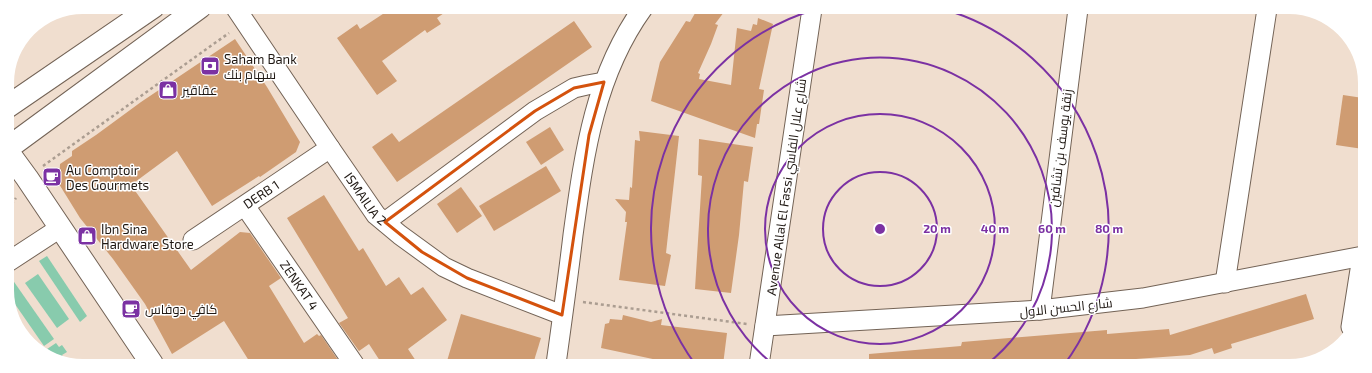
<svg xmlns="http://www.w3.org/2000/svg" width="1372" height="373" viewBox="0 0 1372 373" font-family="'Exo 2',Cairo,sans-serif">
<rect width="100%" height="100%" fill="#f0decf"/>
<!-- green -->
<g fill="#88cbad">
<polygon points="47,256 87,316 80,322 39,261"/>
<polygon points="38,274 69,319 57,328 25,283"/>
<polygon points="12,279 54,339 44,346 8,294 8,282"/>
<path d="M56,343L59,347L62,345L67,352L62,355L67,363C58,363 51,356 47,349Z"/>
</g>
<!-- building -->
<g fill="#cf9c72">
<polygon points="392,8 451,8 437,18 441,24 427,33 425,30 382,61 397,81 377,95 337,38 357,24 360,29"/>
<polygon points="698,8 727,8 715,24 718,25 711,44 698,73 700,74 699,79 731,85 737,28 751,31 753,24 757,25 758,18 773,24 759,89 764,90 759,124 757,124 755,138 651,101 660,62 686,21 690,22"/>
<polygon points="574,21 592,47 397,182 372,147 392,133 399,142"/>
<polygon points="235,39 267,87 300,142 296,152 260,177 259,176 212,206 177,151 131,185 191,270 240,232 250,233 281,278 269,286 304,343 317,334 319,336 321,335 340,363 339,364 251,364 224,321 172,354 145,304 113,259 80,218 59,184 60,164 72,156 72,151 96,135 141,102"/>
<polygon points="1343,95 1363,98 1363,149 1336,145"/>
<polygon points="550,127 564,150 541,165 526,142"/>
<polygon points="639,131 679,136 666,253 671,255 665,286 619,280 627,222 625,222 626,212 615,199 629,200 630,187 632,188 635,140 640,141"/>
<polygon points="699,139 753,147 748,182 744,181 739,235 731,293 695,289 702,176 698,175"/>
<polygon points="546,166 561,191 494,231 479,206"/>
<polygon points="461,187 482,216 457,233 437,204"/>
<polygon points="324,195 359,251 363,248 386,286 399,277 411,295 423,287 447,320 408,349 418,364 382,364 369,344 359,351 339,323 348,318 287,218"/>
<polygon points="1306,294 1314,319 1231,344 1232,348 1214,354 1212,348 1190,355 1109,361 1108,365 869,365 869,354 961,346 962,342 1107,330 1107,334 1169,329 1170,335"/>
<polygon points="461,314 541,338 533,364 459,364 447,361"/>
<polygon points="623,315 651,322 662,319 661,325 727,333 723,365 681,365 601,348 605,324 609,323 610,319 622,320"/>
</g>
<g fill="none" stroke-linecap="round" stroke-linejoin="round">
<!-- minor casing -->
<g stroke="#736356" stroke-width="21">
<g id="minor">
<path id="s1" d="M235,7L330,148L376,215L400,235L444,267L467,278L562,315"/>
<path id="s2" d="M245,206L354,364"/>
<polyline points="385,222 535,111 574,88 587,85 604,82"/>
<path id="s3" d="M193,240L330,148"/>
<polyline points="8,262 60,228"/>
<polyline points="1225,283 1267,9"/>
<polyline points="1040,310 1078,9"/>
<polyline points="765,326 1040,310 1143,298 1363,256"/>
<polyline points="1351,327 1362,257"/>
<path d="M556,364C562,321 568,278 573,235C584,155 594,76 643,8"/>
<polyline points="759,365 812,9"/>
</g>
</g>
<!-- major casing -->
<g stroke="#736356" stroke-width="24">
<g id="major">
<polyline points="7,107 153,7"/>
<polyline points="8,148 200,7"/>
<polyline points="8,152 27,178 152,364"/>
</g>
</g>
<!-- path -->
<g stroke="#ab9d91" stroke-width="2.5" stroke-dasharray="3 3" stroke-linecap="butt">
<polyline points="259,11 264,7"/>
<polyline points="43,166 229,33"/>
<polyline points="8,209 16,198"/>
<polyline points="583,302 747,324"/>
</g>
<!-- minor -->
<use href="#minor" stroke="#fff" stroke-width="19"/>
<!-- major -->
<use href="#major" stroke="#fff" stroke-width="22"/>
</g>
<!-- marked area -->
<path fill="none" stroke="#d4520d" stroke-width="3" stroke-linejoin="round" d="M604,82L589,135L562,315L467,278L422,252L385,222L535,111L574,88Z"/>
<!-- distance rings -->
<g fill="none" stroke="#7b31a3" stroke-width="2">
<circle cx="880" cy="229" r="57"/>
<circle cx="880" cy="229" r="115"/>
<path d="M774 365A172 172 0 1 1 986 365"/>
<path d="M695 364A229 229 0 0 1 817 9M943 9A229 229 0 0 1 1064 365"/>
</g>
<!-- icons -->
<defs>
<g id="bank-square" transform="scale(1)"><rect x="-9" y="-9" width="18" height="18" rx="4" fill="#7b31a3" stroke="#fff"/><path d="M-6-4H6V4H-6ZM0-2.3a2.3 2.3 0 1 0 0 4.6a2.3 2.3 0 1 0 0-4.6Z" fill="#fff"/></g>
<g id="shop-square" transform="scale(1)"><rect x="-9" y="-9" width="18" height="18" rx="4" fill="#7b31a3" stroke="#fff"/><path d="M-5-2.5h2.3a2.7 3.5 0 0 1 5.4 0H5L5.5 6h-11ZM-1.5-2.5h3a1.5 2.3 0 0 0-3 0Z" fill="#fff"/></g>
<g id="cafe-square" transform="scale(1)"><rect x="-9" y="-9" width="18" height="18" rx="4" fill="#7b31a3" stroke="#fff"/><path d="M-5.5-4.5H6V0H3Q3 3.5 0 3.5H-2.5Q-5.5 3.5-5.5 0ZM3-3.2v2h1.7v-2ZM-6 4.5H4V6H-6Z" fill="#fff"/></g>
</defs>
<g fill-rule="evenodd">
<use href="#bank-square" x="210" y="66"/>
<use href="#shop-square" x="168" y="90"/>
<use href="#cafe-square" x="52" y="177"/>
<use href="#shop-square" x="87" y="236"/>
<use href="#cafe-square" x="131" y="309"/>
</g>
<g text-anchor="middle" stroke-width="3" stroke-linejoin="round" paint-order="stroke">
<!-- poi labels -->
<g font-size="13" fill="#1f1813" stroke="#fff" text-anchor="start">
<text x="224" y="64">Saham Bank<tspan x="224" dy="15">سهام بنك</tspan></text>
<text x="182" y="95">عقاقير</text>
<text x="66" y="175">Au Comptoir<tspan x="66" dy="15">Des Gourmets</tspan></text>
<text x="101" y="234">Ibn Sina<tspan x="101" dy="15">Hardware Store</tspan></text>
<text x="145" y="314">كافي دوفاس</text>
</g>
<!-- street labels -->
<g font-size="13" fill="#1f1813" stroke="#fff">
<text transform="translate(1060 148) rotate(-83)" y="5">زنقة يوسف بن تشافين</text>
<text transform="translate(786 187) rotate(-82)" y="5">Avenue Allal El Fassi شارع علال الفاسي</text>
<text dy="5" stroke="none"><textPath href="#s3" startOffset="82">DERB 1</textPath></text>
<text dy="5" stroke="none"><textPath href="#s1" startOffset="232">ISMAILIA 2</textPath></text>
<text dy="5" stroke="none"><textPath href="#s2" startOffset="96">ZENKAT 4</textPath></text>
<text transform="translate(1066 307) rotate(-6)" y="5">شارع الحسن الاول</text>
</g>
</g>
<!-- crop -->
<path d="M0 0H1372V373H0ZM83 14H1289A69 69 0 0 1 1358 83V290A69 69 0 0 1 1289 359H83A69 69 0 0 1 14 290V83A69 69 0 0 1 83 14Z" fill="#fff" fill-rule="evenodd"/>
<circle cx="880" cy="229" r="6" fill="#7b31a3" stroke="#fff" stroke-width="2"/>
<g font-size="12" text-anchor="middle" font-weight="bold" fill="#7b31a3" stroke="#fff" stroke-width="3" stroke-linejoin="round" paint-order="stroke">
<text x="937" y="233">20 m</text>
<text x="995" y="233">40 m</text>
<text x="1052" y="233">60 m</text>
<text x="1109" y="233">80 m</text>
</g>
</svg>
